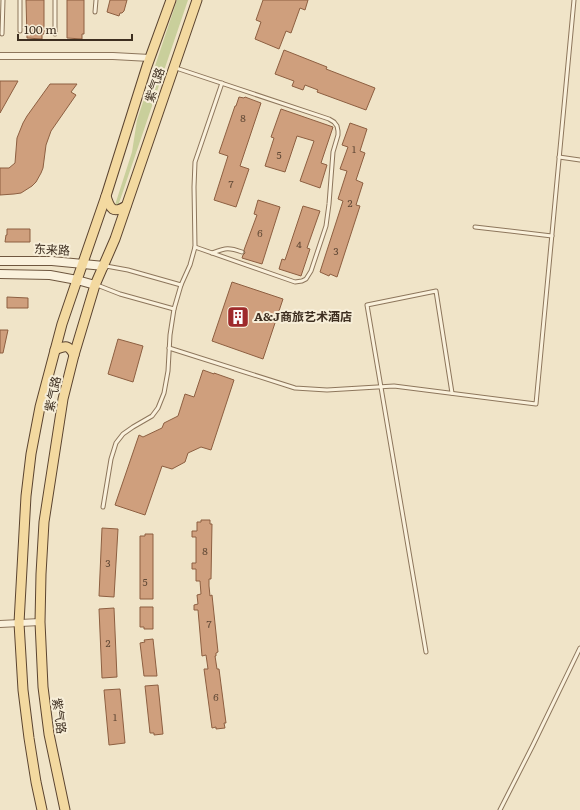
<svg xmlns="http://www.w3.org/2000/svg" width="580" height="810" viewBox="0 0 580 810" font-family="Literata,'Noto Sans SC',serif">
<rect width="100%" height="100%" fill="#f0e4c8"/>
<!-- green -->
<polygon fill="#c9cf9b" points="177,0 188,0 118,206 115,205 132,152 137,120"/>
<!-- building -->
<g fill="#cf9f7d" stroke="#8d5f41">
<polygon points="26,0 44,0 44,34 42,34 42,39 27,38"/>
<polygon points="67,0 84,0 84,34 82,34 82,39 67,38"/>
<polygon points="110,0 127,0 124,11 122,13 120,13 119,16 107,12"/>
<polygon points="263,0 308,0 305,10 300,8 291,33 286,31 279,49 255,39 261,22 256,20"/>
<polygon points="284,50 327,67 326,69 375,88 366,110 317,92 318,90 305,85 303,90 292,86 294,81 275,74"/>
<polygon points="0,81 18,81 0,113"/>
<polygon points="50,84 77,84 71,92 76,95 51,131 46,145 43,168 41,173 36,182 32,186 21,193 14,194 0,195 0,168 9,168 15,163 17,138 23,123 27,116"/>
<polygon points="239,97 244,98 245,97 261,103 240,166 249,169 236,207 214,200 228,156 219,153 235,106 236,106"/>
<polygon points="281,109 333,127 321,163 327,165 320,188 300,181 314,141 297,136 285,172 265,166 274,138 271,137"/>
<polygon points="350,123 367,129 360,151 365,153 356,180 363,183 356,205 360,206 337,277 330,274 329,276 320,272 343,201 338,199 347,171 340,169 348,147 342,145"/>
<polygon points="258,200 280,207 262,264 242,258 243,255 245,253 244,250 257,215 254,214"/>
<polygon points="303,206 320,211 307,248 310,249 301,276 279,269 282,259 285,260"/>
<polygon points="7,229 30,229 30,242 5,242 6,235 7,235"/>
<polygon points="232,282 283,299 263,359 212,341"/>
<polygon points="7,297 28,298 28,308 7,308"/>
<polygon points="0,330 8,330 3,353 0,353"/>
<polygon points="118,339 143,346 133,382 108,374"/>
<polygon points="203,370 214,374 214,373 234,380 211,450 201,447 188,453 185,462 172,469 162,466 145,515 115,505 139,435 143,437 162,428 164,423 178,416 185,394 194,397"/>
<polygon points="201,520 210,520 210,524 212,524 211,579 209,579 209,586 210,596 212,595 218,652 216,653 216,656 215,656 217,669 219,669 226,723 224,723 225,728 216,729 216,727 212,728 204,669 208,669 206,655 202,656 198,610 194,610 194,605 198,604 197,595 201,594 200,581 196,581 196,569 192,569 192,563 196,563 196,537 192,537 192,531 197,531 197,522 201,522"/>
<polygon points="102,528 118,529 114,597 99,596"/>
<polygon points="145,534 153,534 153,599 140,599 140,536 145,536"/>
<polygon points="140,607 153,607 153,629 144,629 144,627 140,627"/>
<polygon points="114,608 117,677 102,678 99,609"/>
<polygon points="153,639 157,676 144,676 140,643 145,642 144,640"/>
<polygon points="158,685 163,734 154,735 154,733 150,733 145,686"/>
<polygon points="120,689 125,743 109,745 104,690"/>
</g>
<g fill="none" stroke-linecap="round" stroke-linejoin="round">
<!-- lane casing -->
<g stroke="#8d765c" stroke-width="5">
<g id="lane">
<polyline points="95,12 96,0"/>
<polyline points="20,31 20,0"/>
<polyline points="2,34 3,0"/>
<polyline points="55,34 55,0"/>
<polyline points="176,68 329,119 334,122 337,126 338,131 338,135 333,152 329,204 326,226 311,271 306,279 302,281 295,282 195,247"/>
<polyline points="559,157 580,160"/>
<polyline points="475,227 552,236"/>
<path d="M212,253C226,248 228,247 242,252"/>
<polyline points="106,266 128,270 181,285"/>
<polyline points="97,285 120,294 174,309"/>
<polyline points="169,348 295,388 327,390 394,386 536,404 574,0"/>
<polyline points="103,507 111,459 116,443 123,434 133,427 152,416 158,408 164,393 168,371 170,335 174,309 181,285 190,265 195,247 194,187 195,162 222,83"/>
<polyline points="426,652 367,305 436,291 452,393"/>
<polyline points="500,810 533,745 580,648"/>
</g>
</g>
<!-- street casing -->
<g stroke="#8d765c" stroke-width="8">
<g id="street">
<polyline points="0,56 113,56 150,58"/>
<polyline points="0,624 40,622"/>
</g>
</g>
<!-- secondary casing -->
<g stroke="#6f573f" stroke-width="10">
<g id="secondary">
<polyline points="0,261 52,261 104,266"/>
<polyline points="0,274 50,275 77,280 95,285"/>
</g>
</g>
<!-- primary casing -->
<g stroke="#5b4430" stroke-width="11">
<g id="primary">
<path d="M106,196C110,209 113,214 126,206"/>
<path d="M55,350C66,345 69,345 74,355"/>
<polyline points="42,810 36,782 29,738 23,690 19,623 26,496 31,454 40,407 62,324 77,280 106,196 147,66 171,0"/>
<polyline points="65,810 49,734 43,687 40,622 41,574 44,522 63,399 74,355 95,285 115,239 197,0"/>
</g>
</g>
<!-- lane -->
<use href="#lane" stroke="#faf1dc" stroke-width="3"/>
<!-- street -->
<use href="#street" stroke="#faf1dc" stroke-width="6"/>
<!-- secondary -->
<use href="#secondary" stroke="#faf1dc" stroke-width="8"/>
<!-- primary -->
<use href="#primary" stroke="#f3d9a0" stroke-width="9"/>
</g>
<!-- icons -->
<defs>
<g id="building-square" transform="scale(1.15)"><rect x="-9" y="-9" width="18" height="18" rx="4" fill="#9e2a2b" stroke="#f7eed8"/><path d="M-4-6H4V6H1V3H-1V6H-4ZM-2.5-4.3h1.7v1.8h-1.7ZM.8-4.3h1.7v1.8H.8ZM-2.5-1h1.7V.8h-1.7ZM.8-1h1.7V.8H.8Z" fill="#fff"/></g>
</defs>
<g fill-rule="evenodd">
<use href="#building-square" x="238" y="317"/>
</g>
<g text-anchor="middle" stroke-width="4" stroke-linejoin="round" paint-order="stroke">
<!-- number labels -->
<g font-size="10" fill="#624a37">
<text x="243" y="122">8</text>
<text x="354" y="153">1</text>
<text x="279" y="159">5</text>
<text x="231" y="188">7</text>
<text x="350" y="207">2</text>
<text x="260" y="237">6</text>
<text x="299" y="248">4</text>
<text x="336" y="255">3</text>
<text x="205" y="555">8</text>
<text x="108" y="567">3</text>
<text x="145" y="586">5</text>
<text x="209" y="628">7</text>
<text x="108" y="647">2</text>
<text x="216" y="701">6</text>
<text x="115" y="721">1</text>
</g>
<!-- street labels -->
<g font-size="12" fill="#3d2e20" stroke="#f7eed8">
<text transform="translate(155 85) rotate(-71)" y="4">紫气路</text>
<text transform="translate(52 250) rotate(3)" y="4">东来路</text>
<text transform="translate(53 394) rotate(-78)" y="4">紫气路</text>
<text transform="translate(59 716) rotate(82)" y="4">紫气路</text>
</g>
<!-- poi labels -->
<g font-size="12" font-weight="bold" fill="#3d2e20" stroke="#f7eed8" text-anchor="start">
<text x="254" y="321">A&amp;J商旅艺术酒店</text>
</g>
</g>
<!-- scale -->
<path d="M18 34v6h114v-6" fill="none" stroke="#3d2e20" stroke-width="2"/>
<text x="24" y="34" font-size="12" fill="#3d2e20" stroke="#f7eed8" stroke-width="3" paint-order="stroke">100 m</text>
</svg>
